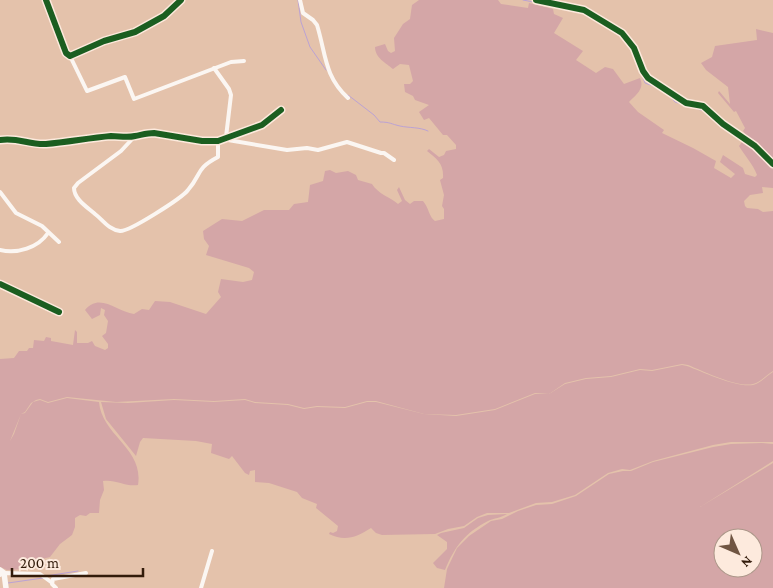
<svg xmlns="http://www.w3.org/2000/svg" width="773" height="588" viewBox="0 0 773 588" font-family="'Crimson Pro',serif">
<rect width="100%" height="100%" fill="#e4c2ab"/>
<!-- green -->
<g fill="#d4a6a7" fill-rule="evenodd">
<path d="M419,0H498L501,4L528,8L529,3L553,9L554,14L563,18L554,33L583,51L576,60L596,73L605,67L613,69L624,84L640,78C645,89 636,95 629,102L638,112L664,130L662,133L693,148L716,161L714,168L731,178L735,174L720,162L723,155L743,168L745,174L755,177L757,175C753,164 745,156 739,146L742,142C754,142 766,159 773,168V188L762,187L763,193L750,195L744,201L745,206L747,208L758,209L763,212L773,211V371C766,375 761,382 753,384C737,388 703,371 688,365L682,364L652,370L640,369L611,376L586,378L565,383L549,394L535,393L495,409L456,415L424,414L376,401H367L345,407L317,406L304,408L288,404L255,402L245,399L214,401L174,399L116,402L67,397L48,402L40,399L36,400L31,403L25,412L21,414L10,441L14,434L21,414L25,413L33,402L40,400L48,403L67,398L99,402C102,436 144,448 138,485C126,487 115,479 103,481L104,490L100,500L99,513H90L86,516L80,515L75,518V527L72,535L60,544L50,557L42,559L40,564L28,566L27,569L7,570L0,567V359L14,358L19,351H27L29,348H33L34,340L44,341L46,337L51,338V341L73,345L75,330L77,332V343H88L92,341L95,346L105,350L108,348V344L102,336L106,333L108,321L104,315L105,310L101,308L100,315L92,319L85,310C100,292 117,312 134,314L142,309L149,310L155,301L170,302L206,314L221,297L218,292L221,279L243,282L252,280L254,272L249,268L206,255L209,246L204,239L203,231L222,219L242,221L264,210H289L294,204L308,202L310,185L323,181L325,171L330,170L336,173L348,171L356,175L358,180L372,184C378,194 390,197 398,204L402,201L397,190L399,187L405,200L410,204L414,201H423C429,208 429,217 435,221L444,219V209L442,206L444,195L440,180L443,178C444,164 437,159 427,151L429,149L439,157L444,155L446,151L456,149V145L447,135H443L429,118L424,120L419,112L429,105L415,100L413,96L405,92L404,84H410L413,81L409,65L400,64L393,69C386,63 375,58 375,47L385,44L388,51L391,53L395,51L394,38L403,24L410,19L412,5Z"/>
<polygon points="756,29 773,33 773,160 754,140 746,135 743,131 745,128 736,111 734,112 718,93 719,91 730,104 728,87 706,70 701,63 712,57 715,46 757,40"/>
<path d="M682,365L687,366C703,372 737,388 753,385C761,383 766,376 773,372V442H731L713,445L653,461L630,470L622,469L608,473L575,495L552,502L536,503L509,513H487L477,517L464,526L448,529L435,534L382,535L376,533L371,528C357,537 345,542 329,534L330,532L333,533L337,531L338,526L316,508L317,504L302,498L297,492L269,483L255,482V470L250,471L249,475L245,473L232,456L229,459L211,453L212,444L196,441L143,438L140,442L136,456L106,419L101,402L128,403L174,400L214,402L245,400L255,403L288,405L304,409L317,407L345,408L367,402H376L424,414L456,416L495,410L535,394H549L565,384L586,379L611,377L640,370L652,371Z"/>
<path d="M762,443L773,444V461L700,507L773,463V588H444L447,569L457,548L469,536L491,521L502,519L518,511L536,505L552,504L576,496L609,474L623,471H631L653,462L713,447L731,444ZM723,538H753V568H723Z"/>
<path d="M507,514C501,518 494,518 488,521C465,533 455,546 445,570L437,568L433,563L447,549V542L437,535L441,533L464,528L478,518L488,515Z"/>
</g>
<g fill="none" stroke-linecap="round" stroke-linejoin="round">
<!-- stream -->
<g stroke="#bba2d4" stroke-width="1">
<polyline points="298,0 301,22 310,47 326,70"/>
<polyline points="523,0 570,9"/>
<polyline points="631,47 645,83 664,90 675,102 704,111"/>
<path d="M348,95L374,115L380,122C390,122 391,124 400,126C409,128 420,127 428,131"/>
<polyline points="46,576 78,571"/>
<polyline points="8,583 43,578"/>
</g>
<!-- street -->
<g stroke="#fbf6f2" stroke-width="4">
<polyline points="46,0 66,53 70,56 104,41 135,32 164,16 181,0"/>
<path d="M300,0L303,13L313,20L317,25C326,54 324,76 348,98"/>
<polyline points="536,0 584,10 622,33 634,48 643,71 648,78 686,103 703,106 723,124 755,146 773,164"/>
<polyline points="70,56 87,91 125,77 134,99 231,62 244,61"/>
<polyline points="214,68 229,89 231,95 226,137"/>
<path d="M135,136L121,151L78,183L74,188C74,199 87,207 95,214C103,220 109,230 120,231C129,232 182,198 188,190C202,174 195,169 218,157V141"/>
<polyline points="224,138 262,125 281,110"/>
<polyline points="222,139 287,150 307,148 318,150 347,142 381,153 384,153 394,160"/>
<polyline points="0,192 16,213 42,226 59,242"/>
<path d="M0,250C17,254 38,248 48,233"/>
<polyline points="0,284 59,312"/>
<polyline points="0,575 4,573 40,574 51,582"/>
<polyline points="56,588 52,584 53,579 86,573"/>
<polyline points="201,588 212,551"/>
</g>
<!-- secondary -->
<g stroke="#fbf6f2" stroke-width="5.5">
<path d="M0,140C18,137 28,145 45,144C67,143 88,139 109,136C117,136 125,137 132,136C144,136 148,131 162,133C178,136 208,147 222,139"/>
<polyline points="0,570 4,573 6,588"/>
</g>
<!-- cycleway casing -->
<g stroke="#fdeadd" stroke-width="9">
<g id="cycleway">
<polyline points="46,0 66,53 70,56 104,41 135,32 164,16 181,0"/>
<polyline points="536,0 584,10 622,33 634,48 643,71 648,78 686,103 703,106 723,124 755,146 773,164"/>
<path d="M0,140C18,137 29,145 46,144C68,142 89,138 111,136C119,136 127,138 135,136C141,135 147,133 154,133L202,141H218L262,125L281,110"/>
<polyline points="0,284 59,312"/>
</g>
</g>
<!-- cycleway -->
<use href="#cycleway" stroke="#1b5e20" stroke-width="6"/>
</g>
<!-- north arrow -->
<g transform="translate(738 553) rotate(135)"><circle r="24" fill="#fdeadd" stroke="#ac9789"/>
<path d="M0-4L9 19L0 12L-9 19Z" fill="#705542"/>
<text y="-8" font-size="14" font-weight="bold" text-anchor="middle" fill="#321b0a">N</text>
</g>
<!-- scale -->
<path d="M12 568v8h131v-8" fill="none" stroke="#321b0a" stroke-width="2.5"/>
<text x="20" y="568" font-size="15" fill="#321b0a" stroke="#fdeadd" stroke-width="4" paint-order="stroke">200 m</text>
</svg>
